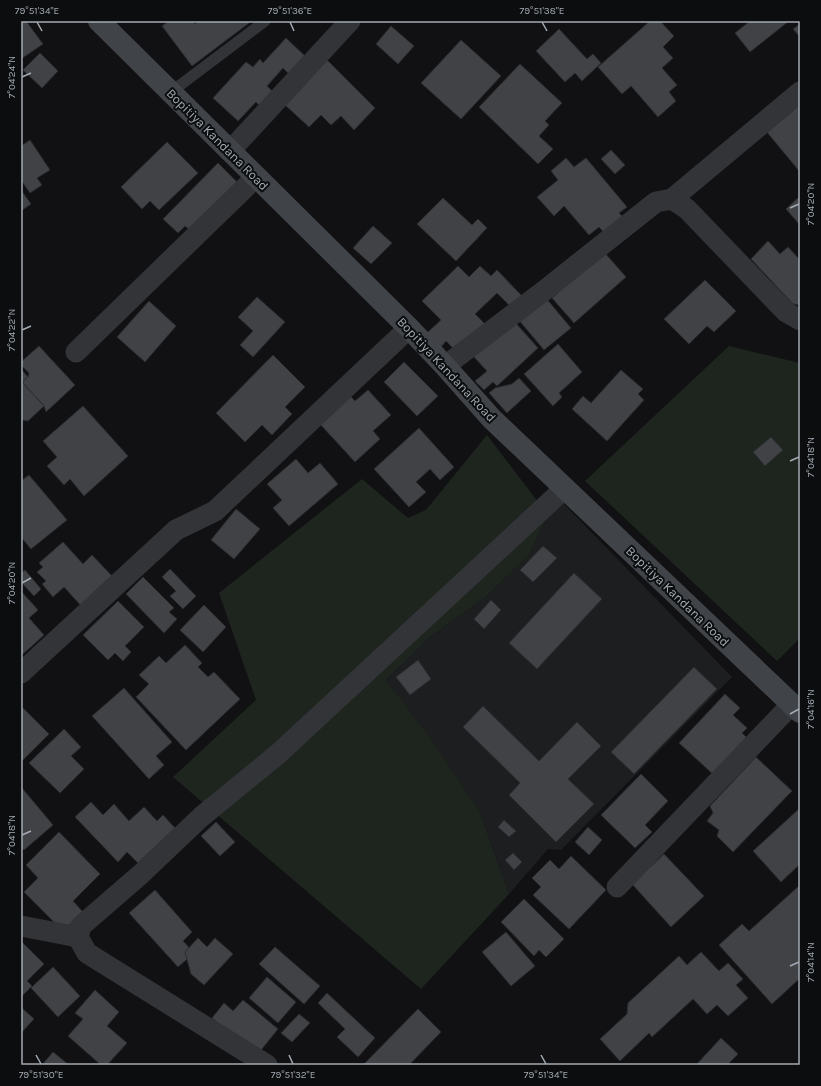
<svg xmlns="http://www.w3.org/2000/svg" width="821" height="1086" viewBox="0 0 821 1086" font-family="Karla,sans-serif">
<rect width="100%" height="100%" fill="#111113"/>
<!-- built -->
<polygon fill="#1d1e20" points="564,504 732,677 561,850 548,849 509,894 480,812 386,680 430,637 487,596 529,555 548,515"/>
<!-- green -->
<g fill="#1e251e">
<polygon points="729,346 800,363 800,638 777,661 585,481"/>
<polygon points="487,435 548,515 529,555 487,596 430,637 386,680 429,737 480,812 509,894 421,989 173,777 256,700 219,593 362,479 408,518 426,510"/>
</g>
<!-- building -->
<g fill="#404246" stroke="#2b2c2f">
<polygon points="21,21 26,21 43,44 21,59"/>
<polygon points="169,21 193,21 195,24 198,21 247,21 249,23 192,66 162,26"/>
<polygon points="650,21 660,21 674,36 663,47 673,58 662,68 677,85 669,92 676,101 658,117 631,86 622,94 598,67"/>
<polygon points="750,21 789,21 750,52 735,33"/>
<polygon points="800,24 800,37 793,29"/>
<polygon points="391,26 414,46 398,64 376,44"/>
<polygon points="559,29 587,59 593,54 601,63 582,81 575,73 565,82 536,51"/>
<polygon points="286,38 307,58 291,76 283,68 267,86 274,93 261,107 256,102 238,121 213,98 246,62 253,67 260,59 263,63"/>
<polygon points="461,40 501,76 461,119 421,83"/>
<polygon points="40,53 58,71 42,88 23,70"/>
<polygon points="327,60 375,108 354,130 341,116 331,125 321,115 309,127 284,104"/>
<polygon points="520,64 562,103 545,121 549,125 539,136 553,149 538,164 479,107"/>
<polygon points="800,102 800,172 766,131"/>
<polygon points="30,140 50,170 37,178 42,185 30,193 21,180 21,146"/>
<polygon points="167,142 198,173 159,210 150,201 142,209 121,187"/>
<polygon points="611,150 625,165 615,174 601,159"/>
<polygon points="566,158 574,167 586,158 627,207 619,213 626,220 607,236 599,227 589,235 564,206 554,216 537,197 558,180 551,171"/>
<polygon points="218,163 237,182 190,230 185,226 178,233 163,219"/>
<polygon points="21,190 31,204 21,211"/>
<polygon points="800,196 800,225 786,209"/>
<polygon points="443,198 472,225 478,219 487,228 456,261 417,224"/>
<polygon points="373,226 392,243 371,264 353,248"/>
<polygon points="768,241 780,254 788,247 800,260 800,305 793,304 751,259"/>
<polygon points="604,252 626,277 574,323 552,298"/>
<polygon points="458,266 469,277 480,266 491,276 497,270 522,296 511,307 497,293 475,314 485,324 455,350 446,341 441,347 427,333 441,320 422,301"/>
<polygon points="705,280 736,311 714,332 707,326 689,344 664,319"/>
<polygon points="257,297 285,322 253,357 240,345 253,331 238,317"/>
<polygon points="545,297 571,328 544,350 518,319"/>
<polygon points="149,301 176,326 145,362 117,337"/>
<polygon points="513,320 538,348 497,386 493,382 484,390 475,381 487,371 473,356"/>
<polygon points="558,344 582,372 559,393 562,397 553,406 524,374"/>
<polygon points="39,346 75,385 46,412 44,406 22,382 28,377 29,373 21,365 21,362"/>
<polygon points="273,355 305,387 285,407 292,414 272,435 262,425 245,442 216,413"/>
<polygon points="404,362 438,396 417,416 384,382"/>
<polygon points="21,369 28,377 22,382 44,406 28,421 22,420 21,421"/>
<polygon points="621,370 643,389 638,394 644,400 607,441 572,409 583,396 591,403"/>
<polygon points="519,378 531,391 507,413 489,393 495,388 512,384"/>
<polygon points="368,390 391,415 373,431 380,439 355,462 320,424 350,396 355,401"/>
<polygon points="83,406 128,456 84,496 70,479 64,485 47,466 57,457 43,441"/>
<polygon points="419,428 454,467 440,480 430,469 416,482 426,492 409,507 374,469"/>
<polygon points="771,437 783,450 765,466 753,452"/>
<polygon points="296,459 308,473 320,463 338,484 289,526 273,508 282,500 267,484"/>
<polygon points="29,475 67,520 31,549 21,537 21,481"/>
<polygon points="236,509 260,529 234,559 211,540"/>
<polygon points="63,542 83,564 92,555 112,576 85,610 64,587 53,597 42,584 46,581 37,572 43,567 39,563"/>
<polygon points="543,546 557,558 533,582 520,570"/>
<polygon points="170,569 196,596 183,609 170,596 176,591 162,577"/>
<polygon points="25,570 41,589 34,596 21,582 21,573"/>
<polygon points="574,573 602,599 537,669 509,643"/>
<polygon points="143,577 174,608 169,612 177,619 164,633 126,594"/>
<polygon points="21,591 38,610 29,618 44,635 23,654 21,652"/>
<polygon points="491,600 501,610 484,629 474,619"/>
<polygon points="118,601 144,627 125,646 131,652 123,661 115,653 108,660 83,635"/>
<polygon points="204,605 226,627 203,652 180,630"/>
<polygon points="185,645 202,663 198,667 208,677 214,672 240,699 186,750 136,697 149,684 139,675 159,656 166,663"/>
<polygon points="418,660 431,679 410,695 396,677"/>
<polygon points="694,667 717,689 634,774 611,752"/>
<polygon points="124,688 172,742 156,756 164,765 149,779 92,716"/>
<polygon points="725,694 740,708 733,715 747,728 742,733 749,740 715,776 679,743"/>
<polygon points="483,706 539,761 577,722 601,746 568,779 594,804 556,842 509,795 520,783 463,727"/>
<polygon points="23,708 49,734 21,762 21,711"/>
<polygon points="64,729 81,747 71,756 84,769 60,793 29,763"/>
<polygon points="756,757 792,791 733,852 717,836 719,830 707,821 713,813 710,806"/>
<polygon points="641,774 668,801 645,825 652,832 635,848 601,815"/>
<polygon points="21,788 22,788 53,825 24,850 21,847"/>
<polygon points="91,802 103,815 114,804 129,821 144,807 157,821 163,815 175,828 138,863 127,852 118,862 75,817"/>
<polygon points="800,808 800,864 781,882 753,851"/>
<polygon points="504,820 516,831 509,837 498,827"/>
<polygon points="216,822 235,842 220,856 201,836"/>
<polygon points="588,827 602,840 589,855 575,842"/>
<polygon points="59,832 100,874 73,901 83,912 63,931 24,892 38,878 26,865"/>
<polygon points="513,853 522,862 514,870 505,860"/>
<polygon points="664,854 704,896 671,927 632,884"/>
<polygon points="571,856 606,890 569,929 533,895 541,887 532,878 550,860 559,869"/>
<polygon points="800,885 800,978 772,1004 719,945 742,924 749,931"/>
<polygon points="155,890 192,932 183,941 194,953 178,967 129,913"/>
<polygon points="524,899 564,939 546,957 539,950 534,956 501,922"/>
<polygon points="506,932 535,966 511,986 482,952"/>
<polygon points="198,938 207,947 215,938 233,954 204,985 191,974 185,952"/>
<polygon points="21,941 44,964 27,981 32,986 21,997"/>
<polygon points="275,947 320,986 304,1004 259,964"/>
<polygon points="701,952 719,971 728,963 743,979 736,985 748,998 728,1016 717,1005 707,1014 693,999 652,1037 649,1033 620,1061 600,1039 627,1014 628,1003 679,956 687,965"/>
<polygon points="53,967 80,996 58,1017 31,988"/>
<polygon points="267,977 296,1002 278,1023 249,998"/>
<polygon points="95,990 119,1012 107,1026 127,1043 107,1065 101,1065 68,1036 83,1019 75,1013"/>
<polygon points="327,993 375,1038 358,1057 337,1037 345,1029 318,1003"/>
<polygon points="243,1000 278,1029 257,1055 212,1018 224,1003 233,1011"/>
<polygon points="21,1007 34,1019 21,1033"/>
<polygon points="418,1009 441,1032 409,1065 363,1065"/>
<polygon points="299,1014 310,1023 292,1042 281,1033"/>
<polygon points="721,1038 738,1054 727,1065 696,1065"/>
<polygon points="53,1052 69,1065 42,1065"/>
</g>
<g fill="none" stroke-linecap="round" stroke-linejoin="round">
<!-- lane -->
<polyline stroke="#323438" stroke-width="11" points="171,92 265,21"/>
<!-- street -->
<g stroke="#323438" stroke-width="21">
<polyline points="230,151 350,21"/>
<polyline points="672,199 800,92"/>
<polyline points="76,352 256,177"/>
<polyline points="445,366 545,290 656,202 672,199 687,209 786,312 800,320"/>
<polyline points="21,673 176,530 215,511 409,328"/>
<polyline points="617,887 792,704"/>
<polyline points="21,926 78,937"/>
<polyline points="267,1065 87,953 78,937 81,926 141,874 201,817 278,754 565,488"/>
</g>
<!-- secondary -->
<polyline stroke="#404348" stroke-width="22" points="99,21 409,328 445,366 491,418 800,712"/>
</g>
<!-- ticks -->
<path fill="none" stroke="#a3aab3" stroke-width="1.5" d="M37,22L42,31M290,22L294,31M542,22L547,31M22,77L31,73M790,208L799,204M22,330L31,326M790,461L799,457M22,583L31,578M790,714L799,709M22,835L31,831M790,966L799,962M36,1055L41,1064M289,1055L293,1064M541,1055L546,1064"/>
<g text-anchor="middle" stroke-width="4" stroke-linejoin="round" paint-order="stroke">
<!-- street labels -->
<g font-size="13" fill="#a3aab3" stroke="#0c0d0e">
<text transform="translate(218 139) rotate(45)" y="5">Bopitiya Kandana Road</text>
<text transform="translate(447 369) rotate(47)" y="5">Bopitiya Kandana Road</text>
<text transform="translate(678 596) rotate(44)" y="5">Bopitiya Kandana Road</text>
</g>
</g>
<!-- border -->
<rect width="821" height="1086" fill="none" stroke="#0c0d0e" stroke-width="44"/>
<rect x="22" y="22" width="777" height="1042" fill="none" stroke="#a3aab3" stroke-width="1.5"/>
<g font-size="10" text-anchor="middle" fill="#a3aab3">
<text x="37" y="14">79°51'34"E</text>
<text x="290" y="14">79°51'36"E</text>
<text x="542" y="14">79°51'38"E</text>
<text transform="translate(11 77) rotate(-90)" y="4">7°04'24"N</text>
<text transform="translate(810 204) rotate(-90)" y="4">7°04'20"N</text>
<text transform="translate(11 330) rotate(-90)" y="4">7°04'22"N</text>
<text transform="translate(810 457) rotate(-90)" y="4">7°04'18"N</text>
<text transform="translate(11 583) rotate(-90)" y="4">7°04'20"N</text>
<text transform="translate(810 709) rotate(-90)" y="4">7°04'16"N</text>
<text transform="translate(11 835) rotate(-90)" y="4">7°04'18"N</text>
<text transform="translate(810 962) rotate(-90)" y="4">7°04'14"N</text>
<text x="41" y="1078">79°51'30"E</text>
<text x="293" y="1078">79°51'32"E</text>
<text x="546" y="1078">79°51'34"E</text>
</g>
</svg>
